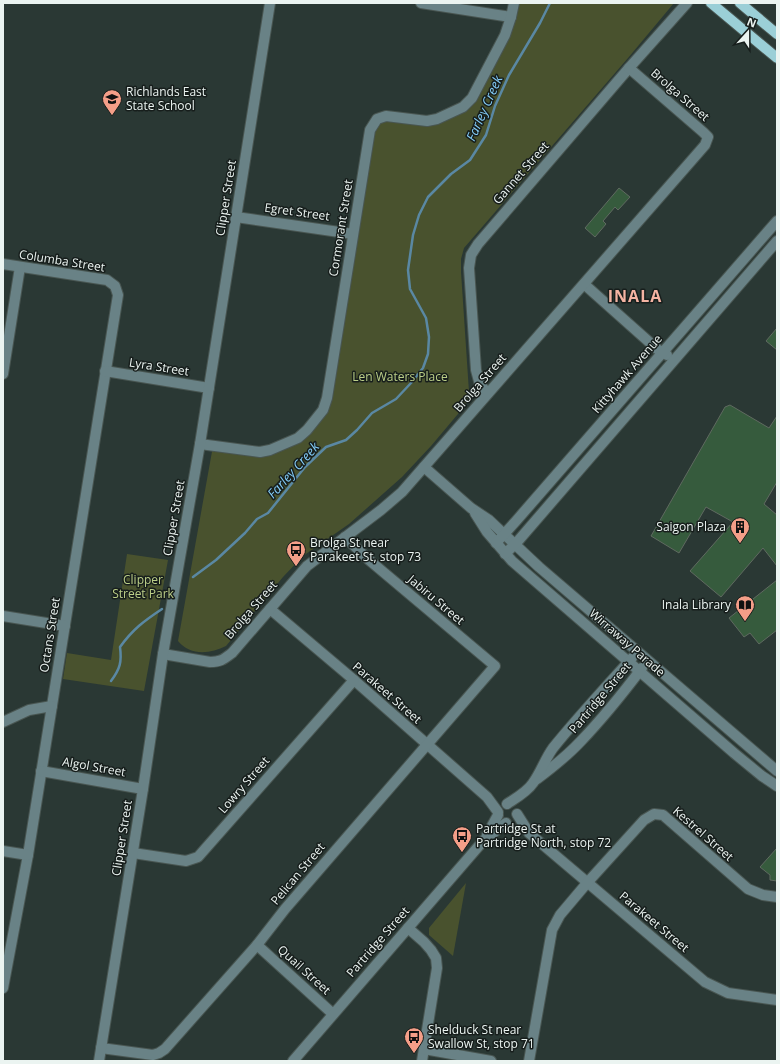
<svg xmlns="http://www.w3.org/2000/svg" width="780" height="1064" viewBox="0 0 780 1064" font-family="'Open Sans',sans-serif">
<rect width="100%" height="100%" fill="#2a3834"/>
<!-- green -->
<g fill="#49522e">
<path d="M514,3H674L628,58L464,248L461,259V272L469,392L467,401L463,408L431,446L402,477L349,524L303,556L283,577L226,646C210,654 190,656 178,641L213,446L260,452L298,438L323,410L370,130L377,119L428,121L472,98Z"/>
<polygon points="127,554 168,560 144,691 63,679 67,653 111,660"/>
<polygon points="466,883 453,956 429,935 429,928"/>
</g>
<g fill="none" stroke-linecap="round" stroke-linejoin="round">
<!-- stream -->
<g stroke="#5a88a3" stroke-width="2.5">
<polyline points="193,577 216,560 245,533 257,519 268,513 305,467 326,447 346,440 357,430 372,413 396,399 411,383 423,368 428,354 429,337 426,318 410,289 408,270 413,235 419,215 428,197 451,174 470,160 486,135 495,106 509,75 540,23 550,3"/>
<path d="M111,681C120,669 122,662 120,647C133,629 144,621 162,609"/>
</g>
</g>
<!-- building -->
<g fill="#365b3d" stroke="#5f6a60">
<polygon points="619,188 630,197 618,210 615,207 603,221 606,224 595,237 585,228"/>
<polygon points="777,328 777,350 766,341"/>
<polygon points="730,405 769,428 777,416 777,482 764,504 777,515 777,566 763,548 721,597 690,571 733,522 706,507 679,553 651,536 725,407"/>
<polygon points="777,580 777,630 759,644 750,633 744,637 729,618"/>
<polygon points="777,848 777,881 770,880 770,875 760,867"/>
</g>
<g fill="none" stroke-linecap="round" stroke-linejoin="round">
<!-- minor casing -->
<g stroke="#495652" stroke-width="12">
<g id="minor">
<polyline points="421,3 511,17"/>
<polyline points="236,217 353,234"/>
<polyline points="3,264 107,280 115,286 118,295 28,855 3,988"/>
<polyline points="584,284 657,349 667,355"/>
<polyline points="105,371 209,388"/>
<polyline points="3,374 20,267"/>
<polyline points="488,393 480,385 476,370 469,268 471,255 478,244 629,68 687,3"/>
<polyline points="200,444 260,452 270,450 298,438 307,430 323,410 327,398 370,130 377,119 386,116 427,121 437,119 463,107 472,98 505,35 511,17 514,3"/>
<polyline points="424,467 471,508 489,520 539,567 777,771"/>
<polyline points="475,513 487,532 512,561 734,753 762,776 777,786"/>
<polyline points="496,543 516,521 777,221"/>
<polyline points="505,554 518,541 777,241"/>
<polyline points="270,609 354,680 487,797 498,812"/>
<polyline points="3,616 65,626"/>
<path d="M163,654L210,662C221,662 224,659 232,653L307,566L381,510L402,492L705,145L708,137L703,132L629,68"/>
<polyline points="3,722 29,710 52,706"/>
<polyline points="41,771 143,789"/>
<path d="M537,779C553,767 568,755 581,741C603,718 623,693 642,668"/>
<path d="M507,804C516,798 527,792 533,783C541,772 545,759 553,748C578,717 605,688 632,658"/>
<polyline points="517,814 529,833 705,982 728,993 777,1000"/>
<polyline points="487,835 498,815"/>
<polyline points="3,851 28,855"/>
<polyline points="133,853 186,861 198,857 354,680"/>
<polyline points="408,928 424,942 431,950 436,958 437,968 422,1061"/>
<polyline points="257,945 333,1014"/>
<polyline points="101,1048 153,1055 159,1053 165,1049 257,945 285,909 495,666 369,560 345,537"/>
<polyline points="424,1049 491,1061"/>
<polyline points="99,1061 143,789 163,654 200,444 270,3"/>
<polyline points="293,1061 484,840 506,823"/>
<polyline points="529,1061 552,930 560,915 587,883 644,820 654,814 663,815 748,889 763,895 777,897"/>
</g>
</g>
<!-- major casing -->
<g stroke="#495652" stroke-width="12">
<g id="major">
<polyline points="711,3 777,58"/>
<polyline points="740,3 777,34"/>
</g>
</g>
<!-- minor -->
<use href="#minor" stroke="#698286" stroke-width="10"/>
<!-- major -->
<use href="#major" stroke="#9bcfd7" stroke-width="10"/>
</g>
<!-- icons -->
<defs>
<g id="school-pin" transform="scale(1)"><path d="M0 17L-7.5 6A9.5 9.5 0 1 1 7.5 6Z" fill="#f49e88" stroke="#171e1c"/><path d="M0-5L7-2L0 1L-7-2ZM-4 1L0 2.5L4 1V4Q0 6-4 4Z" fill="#111"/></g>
<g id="building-pin" transform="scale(1)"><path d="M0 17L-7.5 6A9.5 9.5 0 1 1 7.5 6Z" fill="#f49e88" stroke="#171e1c"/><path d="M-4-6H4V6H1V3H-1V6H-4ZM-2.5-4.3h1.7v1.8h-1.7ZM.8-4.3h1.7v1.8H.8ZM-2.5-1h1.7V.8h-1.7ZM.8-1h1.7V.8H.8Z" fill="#111"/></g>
<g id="bus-pin" transform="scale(1)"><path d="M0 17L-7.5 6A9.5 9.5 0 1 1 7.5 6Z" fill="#f49e88" stroke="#171e1c"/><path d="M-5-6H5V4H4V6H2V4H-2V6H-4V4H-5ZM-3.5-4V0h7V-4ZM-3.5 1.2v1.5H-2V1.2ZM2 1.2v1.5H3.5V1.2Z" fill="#111"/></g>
<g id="library-pin" transform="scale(1)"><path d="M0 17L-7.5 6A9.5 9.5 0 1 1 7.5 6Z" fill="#f49e88" stroke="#171e1c"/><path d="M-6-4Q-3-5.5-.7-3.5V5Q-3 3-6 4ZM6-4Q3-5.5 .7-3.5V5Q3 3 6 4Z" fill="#111"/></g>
</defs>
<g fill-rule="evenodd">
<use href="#school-pin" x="112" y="99"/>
<use href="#building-pin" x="740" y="527"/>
<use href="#bus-pin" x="296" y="550"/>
<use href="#library-pin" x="745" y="605"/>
<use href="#bus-pin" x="462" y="836"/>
<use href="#bus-pin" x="414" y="1037"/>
</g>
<g text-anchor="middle" stroke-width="3" stroke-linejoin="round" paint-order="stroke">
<!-- poi labels -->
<g font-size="12" fill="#ebf4f1" stroke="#171e1c" text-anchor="start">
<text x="126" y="96">Richlands East<tspan x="126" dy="14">State School</tspan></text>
<text x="726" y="531" text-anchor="end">Saigon Plaza</text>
<text x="310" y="547">Brolga St near<tspan x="310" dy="14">Parakeet St, stop 73</tspan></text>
<text x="731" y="609" text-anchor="end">Inala Library</text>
<text x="476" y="833">Partridge St at<tspan x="476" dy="14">Partridge North, stop 72</tspan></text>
<text x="428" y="1034">Shelduck St near<tspan x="428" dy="14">Swallow St, stop 71</tspan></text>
</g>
<!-- street labels -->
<g font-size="12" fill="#ebf4f1" stroke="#171e1c">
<text transform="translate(680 95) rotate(41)" y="4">Brolga Street</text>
<text transform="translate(521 173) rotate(-49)" y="4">Gannet Street</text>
<text transform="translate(226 198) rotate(-81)" y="4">Clipper Street</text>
<text transform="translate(297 212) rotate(8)" y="4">Egret Street</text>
<text transform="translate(341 228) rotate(-81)" y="4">Cormorant Street</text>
<text transform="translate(62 261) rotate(9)" y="4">Columba Street</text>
<text transform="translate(159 367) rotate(9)" y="4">Lyra Street</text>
<text transform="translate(627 374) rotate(-49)" y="4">Kittyhawk Avenue</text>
<text transform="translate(480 383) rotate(-49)" y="4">Brolga Street</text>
<text transform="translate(174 518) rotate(-80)" y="4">Clipper Street</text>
<text transform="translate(436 600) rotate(40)" y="4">Jabiru Street</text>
<text transform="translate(251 610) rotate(-49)" y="4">Brolga Street</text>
<text transform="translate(50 635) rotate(-81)" y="4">Octans Street</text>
<text transform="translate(627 643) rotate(41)" y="4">Wirraway Parade</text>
<text transform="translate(387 693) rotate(41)" y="4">Parakeet Street</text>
<text transform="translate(600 698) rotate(-50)" y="4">Partridge Street</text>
<text transform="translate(94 767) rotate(10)" y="4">Algol Street</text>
<text transform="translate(244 785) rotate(-49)" y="4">Lowry Street</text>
<text transform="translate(703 834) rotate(41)" y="4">Kestrel Street</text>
<text transform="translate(122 838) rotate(-81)" y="4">Clipper Street</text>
<text transform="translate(298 874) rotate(-50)" y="4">Pelican Street</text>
<text transform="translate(654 922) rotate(40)" y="4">Parakeet Street</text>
<text transform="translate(378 942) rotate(-49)" y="4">Partridge Street</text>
<text transform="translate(304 970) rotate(42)" y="4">Quail Street</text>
</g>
<!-- park labels -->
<g font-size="12" fill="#bccf88" stroke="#171e1c">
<text x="400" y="381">Len Waters Place</text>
<text x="143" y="584">Clipper<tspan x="143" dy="14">Street Park</tspan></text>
</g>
<!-- water labels -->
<g font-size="13" font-style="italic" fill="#84cdf8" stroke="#171e1c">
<text transform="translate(484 108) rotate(-66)" y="5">Farley Creek</text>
<text transform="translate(293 470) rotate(-48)" y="5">Farley Creek</text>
</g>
<!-- district labels -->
<g font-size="16" font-weight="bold" letter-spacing="1" fill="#f5b4a3" stroke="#171e1c">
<text x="635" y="302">INALA</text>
</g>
</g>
<!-- border -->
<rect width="780" height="1064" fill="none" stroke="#ebf4f1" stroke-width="8"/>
<!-- north arrow -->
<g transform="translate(748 32) rotate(21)" stroke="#171e1c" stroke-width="3" paint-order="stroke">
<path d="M0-3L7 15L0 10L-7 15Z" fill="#ebf4f1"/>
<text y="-6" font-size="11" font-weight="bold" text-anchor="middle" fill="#ebf4f1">N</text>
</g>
</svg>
